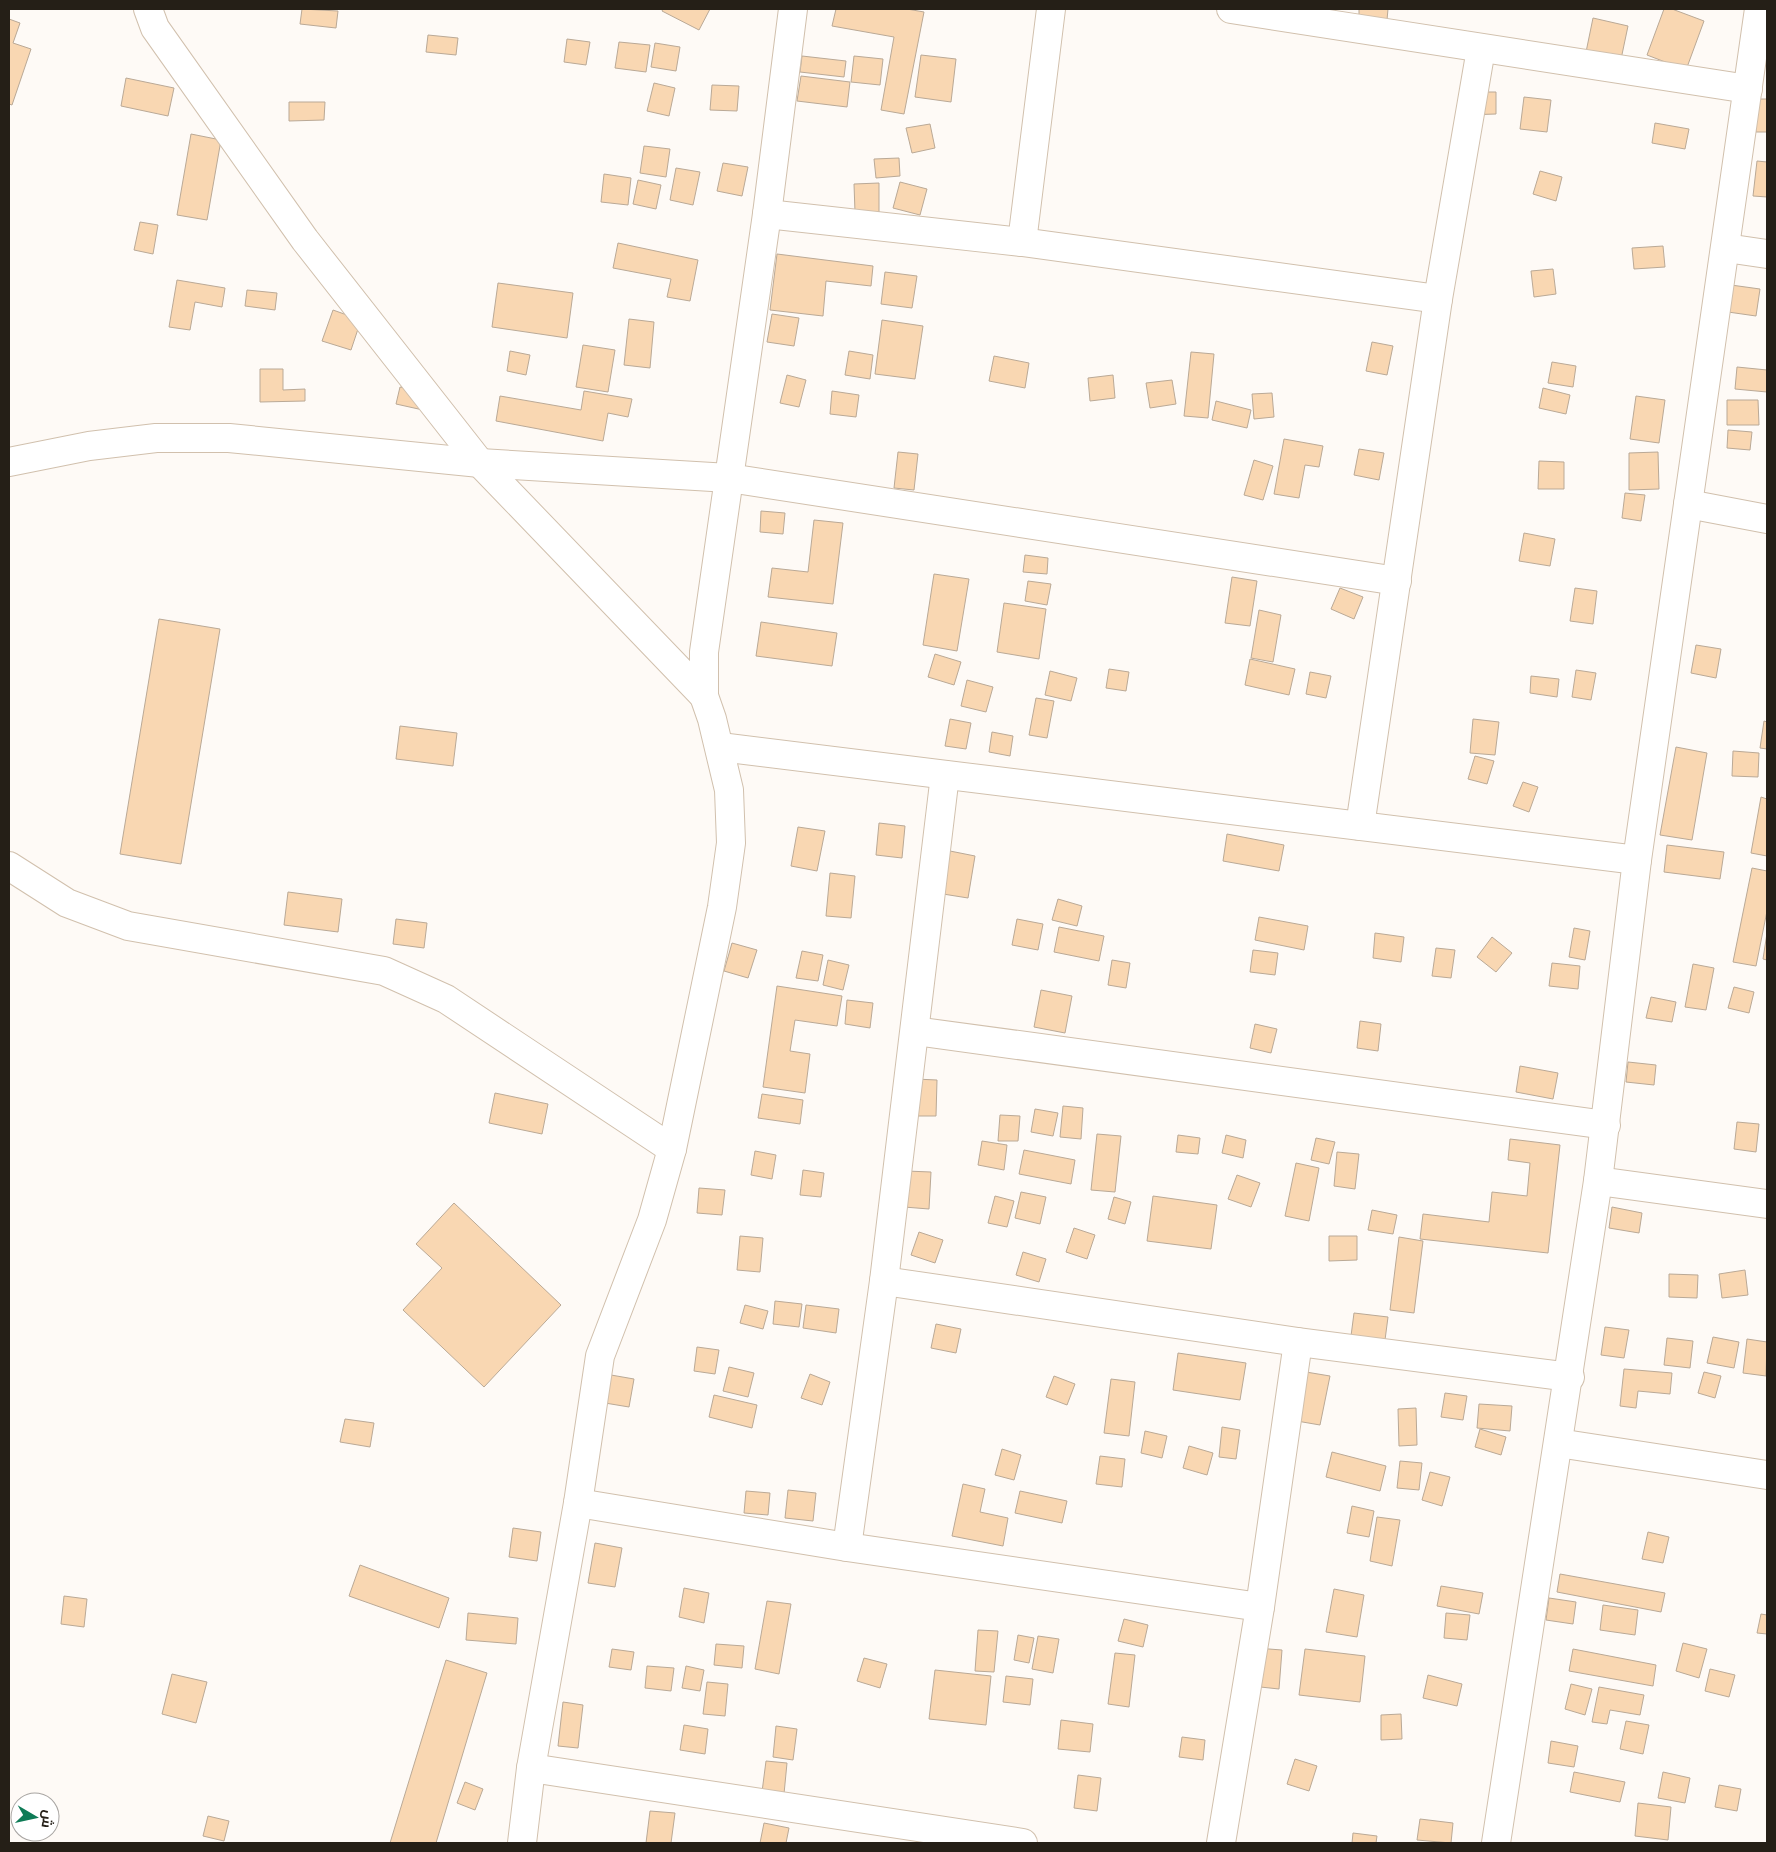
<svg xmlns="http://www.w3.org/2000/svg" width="1776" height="1852" viewBox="0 0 1776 1852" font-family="Helvetica,Cairo,sans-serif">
<rect width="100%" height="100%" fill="#fefaf6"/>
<!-- building -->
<g fill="#f9d7b2" stroke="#baa996">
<polygon points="302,9 338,11 336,28 300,24"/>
<polygon points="663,9 710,9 699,30 662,11"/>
<polygon points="836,9 907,9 924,12 904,114 881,110 894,37 832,26"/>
<polygon points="1359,9 1388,9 1387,20 1359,17"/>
<polygon points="1664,9 1672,9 1704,21 1686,70 1647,55"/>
<polygon points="1593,18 1628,26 1620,64 1585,57"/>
<polygon points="9,19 20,23 13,43 31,49 12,105 9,104"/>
<polygon points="428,35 458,38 456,55 426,52"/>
<polygon points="567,39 590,42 586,65 564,62"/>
<polygon points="619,42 650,45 646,72 615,68"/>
<polygon points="655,43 680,47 676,71 651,67"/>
<polygon points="921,55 956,59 951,102 915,97"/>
<polygon points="802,56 846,61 844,77 800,72"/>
<polygon points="854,56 883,59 880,85 851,82"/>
<polygon points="801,76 850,82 847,107 797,101"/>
<polygon points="126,78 174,88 168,116 121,106"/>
<polygon points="654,83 675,88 669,116 647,111"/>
<polygon points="712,85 739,86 737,111 710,110"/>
<polygon points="1465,92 1496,92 1496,114 1465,115"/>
<polygon points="1524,97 1551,100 1547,132 1520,129"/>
<polygon points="1755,99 1767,99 1767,132 1756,132"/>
<polygon points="289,102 325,102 324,120 289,121"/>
<polygon points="1655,123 1689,129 1685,149 1652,143"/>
<polygon points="930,124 935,148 912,153 906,128"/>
<polygon points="191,134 221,140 207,220 177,215"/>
<polygon points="644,146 670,149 666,177 640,173"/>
<polygon points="899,158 900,176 876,178 874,159"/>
<polygon points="1757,161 1767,162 1767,197 1753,196"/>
<polygon points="723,163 748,167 742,196 717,191"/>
<polygon points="676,168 700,172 693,205 670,200"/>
<polygon points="1540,171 1562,177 1556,201 1533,194"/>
<polygon points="604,174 631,178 628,205 601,202"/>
<polygon points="638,180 661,185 656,209 633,204"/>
<polygon points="900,182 927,189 920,215 893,208"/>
<polygon points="879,183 879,212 855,212 854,184"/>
<polygon points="140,222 158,225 153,254 134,250"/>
<polygon points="618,243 698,260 690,301 667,297 671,279 613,268"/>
<polygon points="1663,246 1665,267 1634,269 1632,248"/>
<polygon points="777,254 873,266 871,286 826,281 823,316 770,310"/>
<polygon points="1553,269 1556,294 1534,297 1531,271"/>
<polygon points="885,272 917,276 912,308 881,304"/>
<polygon points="177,280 225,288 222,307 195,302 190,330 169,327"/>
<polygon points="498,283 573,293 567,338 492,327"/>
<polygon points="1731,285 1760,289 1756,316 1728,312"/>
<polygon points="247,290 277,293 275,310 245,306"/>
<polygon points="333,310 361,320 351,350 322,341"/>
<polygon points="772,314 799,318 794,346 767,342"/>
<polygon points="629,319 654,322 650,368 624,365"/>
<polygon points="882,320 923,326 915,379 875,374"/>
<polygon points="1372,342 1393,346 1387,375 1366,371"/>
<polygon points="583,345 615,350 608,392 576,387"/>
<polygon points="510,351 530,355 526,375 507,371"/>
<polygon points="849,351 873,355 870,379 845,375"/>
<polygon points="1191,352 1214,354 1208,418 1184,416"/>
<polygon points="994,356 1029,363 1025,388 989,381"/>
<polygon points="1552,362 1576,366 1573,387 1548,383"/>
<polygon points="1737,367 1767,370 1767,392 1735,389"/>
<polygon points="260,369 283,369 283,390 305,389 305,401 260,402"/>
<polygon points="787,375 806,380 799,407 780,403"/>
<polygon points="1113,375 1115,398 1090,401 1088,378"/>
<polygon points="1172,380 1176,404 1150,408 1146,383"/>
<polygon points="400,387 427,393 423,410 396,404"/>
<polygon points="1543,388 1570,395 1566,414 1539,408"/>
<polygon points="584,391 632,399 628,417 608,413 603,441 496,421 500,396 581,410"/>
<polygon points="832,391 859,395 856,417 830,414"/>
<polygon points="1272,393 1274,417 1254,419 1252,394"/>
<polygon points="1636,396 1665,400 1659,443 1630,439"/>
<polygon points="1727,400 1758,400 1759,425 1727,425"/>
<polygon points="1216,401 1251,410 1247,428 1212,420"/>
<polygon points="1728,430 1752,432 1750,450 1727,448"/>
<polygon points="1284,439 1323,446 1319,467 1305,465 1299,498 1274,494"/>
<polygon points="1359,449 1384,453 1379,480 1354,475"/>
<polygon points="898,452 918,454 914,490 894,488"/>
<polygon points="1658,452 1659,489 1629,490 1629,453"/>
<polygon points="1254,460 1273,466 1263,500 1244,495"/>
<polygon points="1539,461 1564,462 1564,489 1538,489"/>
<polygon points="1625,493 1645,495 1641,521 1622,518"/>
<polygon points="761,511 785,513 783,534 760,532"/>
<polygon points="814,520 843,523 833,604 768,597 772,568 808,572"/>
<polygon points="1524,533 1555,539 1550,566 1519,561"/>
<polygon points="1025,555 1048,558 1047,574 1023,572"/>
<polygon points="934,574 969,579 957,651 923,645"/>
<polygon points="1232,577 1257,581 1250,626 1225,623"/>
<polygon points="1028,581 1051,584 1047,605 1025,601"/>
<polygon points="1340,588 1363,597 1354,619 1331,609"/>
<polygon points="1575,588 1597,591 1593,624 1570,621"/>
<polygon points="1004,603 1046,609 1039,659 997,652"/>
<polygon points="1259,610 1281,615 1273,662 1251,658"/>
<polygon points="159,619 220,629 181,864 120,854"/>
<polygon points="761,622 837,633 832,666 756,656"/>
<polygon points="1696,645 1721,649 1716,678 1691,673"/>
<polygon points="935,654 961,662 954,685 928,677"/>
<polygon points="1250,659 1295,669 1289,695 1245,685"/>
<polygon points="1109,669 1129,672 1126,691 1106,688"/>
<polygon points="1576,670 1596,673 1591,700 1572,697"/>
<polygon points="1050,671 1077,678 1071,701 1045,695"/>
<polygon points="1310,672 1331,676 1326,698 1306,694"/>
<polygon points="1531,676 1559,679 1557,697 1530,693"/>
<polygon points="967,680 993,687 986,712 961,706"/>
<polygon points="1036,698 1054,701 1047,738 1029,735"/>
<polygon points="950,719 971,723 966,749 945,746"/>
<polygon points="1473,719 1499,722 1495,755 1470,753"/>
<polygon points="1764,721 1767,722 1767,749 1760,748"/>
<polygon points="400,726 457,733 453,766 396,759"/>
<polygon points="992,732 1013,736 1010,756 989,752"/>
<polygon points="1676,747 1707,753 1692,840 1660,835"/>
<polygon points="1733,751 1759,753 1758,777 1732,776"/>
<polygon points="1475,756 1494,761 1487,784 1468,779"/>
<polygon points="1523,782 1538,787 1529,812 1513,806"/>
<polygon points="1761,797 1767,799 1767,856 1751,853"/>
<polygon points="879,823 905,826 902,858 876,855"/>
<polygon points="798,827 825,831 817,871 791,866"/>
<polygon points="1227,834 1284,845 1279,871 1223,861"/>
<polygon points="1667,845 1724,852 1720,879 1664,872"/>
<polygon points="950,851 975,856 968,898 943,894"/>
<polygon points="1752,868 1767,871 1767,911 1756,966 1733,962"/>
<polygon points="830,873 855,876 851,918 826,916"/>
<polygon points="288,892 342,899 338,932 284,925"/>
<polygon points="1058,899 1082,906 1077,926 1052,920"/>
<polygon points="1259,917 1308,926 1304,950 1255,940"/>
<polygon points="396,919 427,923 424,948 393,944"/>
<polygon points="1017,919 1043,924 1038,950 1012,945"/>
<polygon points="1059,927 1104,936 1099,961 1054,952"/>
<polygon points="1574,928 1590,931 1585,960 1569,957"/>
<polygon points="1375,933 1404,937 1401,962 1373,958"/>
<polygon points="1767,933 1767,960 1763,959"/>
<polygon points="1492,937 1512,953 1496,972 1477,957"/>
<polygon points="732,943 757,950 748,978 724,971"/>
<polygon points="1436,948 1455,950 1451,978 1432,976"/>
<polygon points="1253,950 1278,953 1275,975 1250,972"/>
<polygon points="802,951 823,955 818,981 796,978"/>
<polygon points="828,960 849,965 843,990 823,985"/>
<polygon points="1112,960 1130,963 1126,988 1108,985"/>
<polygon points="1552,963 1580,966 1578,989 1549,986"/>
<polygon points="1693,964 1714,968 1706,1010 1685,1007"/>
<polygon points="777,986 842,996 837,1026 795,1020 790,1051 810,1054 805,1093 763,1087"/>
<polygon points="1734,987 1754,992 1749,1013 1728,1008"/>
<polygon points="1041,990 1072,996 1065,1033 1034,1027"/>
<polygon points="1651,997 1676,1002 1672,1022 1646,1018"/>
<polygon points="847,1000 873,1003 870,1028 845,1024"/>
<polygon points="1360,1021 1381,1024 1378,1051 1357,1048"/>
<polygon points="1255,1024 1277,1029 1271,1053 1250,1048"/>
<polygon points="1628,1062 1656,1065 1654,1085 1626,1082"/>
<polygon points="1520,1066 1558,1073 1553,1099 1516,1092"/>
<polygon points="915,1079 937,1080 936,1116 914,1116"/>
<polygon points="495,1093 548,1104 542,1134 489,1123"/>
<polygon points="762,1094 803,1100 800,1124 758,1118"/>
<polygon points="1063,1106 1083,1108 1081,1139 1060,1137"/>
<polygon points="1035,1109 1058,1113 1053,1136 1031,1132"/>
<polygon points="1000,1115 1020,1116 1018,1141 998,1141"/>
<polygon points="1737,1122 1759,1124 1756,1152 1734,1149"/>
<polygon points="1097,1134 1121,1136 1115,1192 1091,1190"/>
<polygon points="1178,1135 1200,1138 1198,1154 1176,1152"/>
<polygon points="1226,1135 1246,1140 1243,1158 1222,1153"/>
<polygon points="1316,1138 1335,1142 1329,1164 1311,1160"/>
<polygon points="1510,1139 1560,1145 1548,1253 1420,1239 1423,1214 1489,1222 1492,1192 1527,1196 1530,1163 1508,1160"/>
<polygon points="982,1141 1007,1145 1004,1170 978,1165"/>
<polygon points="1024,1150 1075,1160 1071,1184 1019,1174"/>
<polygon points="755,1151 776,1155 772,1179 751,1175"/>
<polygon points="1337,1152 1359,1154 1355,1189 1334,1186"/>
<polygon points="1296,1163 1319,1168 1309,1221 1285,1216"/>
<polygon points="803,1170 824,1173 821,1197 800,1195"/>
<polygon points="906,1171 931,1172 929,1209 904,1207"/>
<polygon points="1237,1175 1260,1183 1251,1207 1228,1199"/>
<polygon points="699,1188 725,1190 722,1215 697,1213"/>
<polygon points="1021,1192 1046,1197 1040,1224 1015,1218"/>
<polygon points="995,1196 1014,1201 1007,1227 988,1223"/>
<polygon points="1153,1196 1217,1205 1211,1249 1147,1241"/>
<polygon points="1114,1197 1131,1202 1125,1224 1108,1219"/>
<polygon points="454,1203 561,1305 484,1387 403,1310 442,1268 416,1244"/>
<polygon points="1612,1207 1642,1213 1639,1233 1609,1228"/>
<polygon points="1372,1210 1397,1215 1393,1234 1368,1230"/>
<polygon points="1074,1228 1095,1235 1087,1259 1066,1252"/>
<polygon points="919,1232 943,1240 935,1263 911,1255"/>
<polygon points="740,1236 763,1238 760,1272 737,1270"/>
<polygon points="1329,1236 1357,1236 1357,1260 1329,1261"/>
<polygon points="1399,1237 1423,1241 1414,1313 1390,1310"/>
<polygon points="1023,1252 1046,1259 1039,1282 1016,1275"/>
<polygon points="1745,1270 1748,1295 1722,1298 1719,1274"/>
<polygon points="1669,1274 1698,1275 1697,1298 1669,1297"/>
<polygon points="775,1301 802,1304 799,1327 773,1324"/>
<polygon points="745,1305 768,1311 763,1329 740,1323"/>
<polygon points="806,1305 839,1309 836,1333 803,1328"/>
<polygon points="1354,1313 1388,1317 1385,1340 1351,1336"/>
<polygon points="936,1324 961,1329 956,1353 931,1348"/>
<polygon points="1605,1327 1629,1330 1624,1358 1601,1355"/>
<polygon points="1713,1337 1739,1342 1734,1368 1707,1363"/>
<polygon points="1667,1338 1693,1341 1690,1368 1664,1365"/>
<polygon points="1747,1339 1767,1342 1766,1376 1743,1373"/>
<polygon points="697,1347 719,1350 715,1374 694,1371"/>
<polygon points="1178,1353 1246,1363 1240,1400 1173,1390"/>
<polygon points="729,1367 754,1373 748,1397 723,1391"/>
<polygon points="1624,1369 1672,1373 1670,1394 1638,1391 1636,1408 1620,1406"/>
<polygon points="1300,1371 1330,1376 1320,1425 1291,1420"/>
<polygon points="1704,1372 1721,1376 1715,1398 1698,1393"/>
<polygon points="810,1374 830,1382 822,1405 801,1398"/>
<polygon points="611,1375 634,1379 629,1407 605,1403"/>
<polygon points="1054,1376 1075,1384 1067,1405 1046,1397"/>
<polygon points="1111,1379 1135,1382 1129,1436 1104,1433"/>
<polygon points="1445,1393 1467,1396 1463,1420 1441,1417"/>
<polygon points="714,1395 757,1405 752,1428 709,1417"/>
<polygon points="1479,1404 1512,1406 1510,1431 1477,1428"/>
<polygon points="1416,1408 1417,1445 1399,1446 1398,1409"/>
<polygon points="345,1419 374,1423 370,1447 340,1442"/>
<polygon points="1222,1427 1240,1430 1236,1459 1219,1457"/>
<polygon points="1480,1429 1506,1437 1501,1455 1475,1447"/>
<polygon points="1145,1431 1167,1436 1162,1458 1141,1453"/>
<polygon points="1189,1446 1213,1453 1207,1475 1183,1468"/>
<polygon points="1002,1449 1021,1455 1014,1480 995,1475"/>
<polygon points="1332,1452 1386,1466 1380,1491 1326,1477"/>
<polygon points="1100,1456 1125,1459 1122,1487 1096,1484"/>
<polygon points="1400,1461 1422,1463 1419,1490 1397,1488"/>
<polygon points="1430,1472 1450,1477 1442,1506 1422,1500"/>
<polygon points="963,1484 985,1489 980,1512 1008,1518 1003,1546 952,1536"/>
<polygon points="788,1490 816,1493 813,1521 785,1518"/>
<polygon points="746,1491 770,1493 768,1515 744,1513"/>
<polygon points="1020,1491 1067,1501 1062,1523 1015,1513"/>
<polygon points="1352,1506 1374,1511 1369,1537 1347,1533"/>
<polygon points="1377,1517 1400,1520 1392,1566 1370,1561"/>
<polygon points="513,1528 541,1532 537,1561 509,1557"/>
<polygon points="1648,1532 1669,1537 1663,1563 1642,1559"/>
<polygon points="595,1543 622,1548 615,1587 588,1583"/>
<polygon points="360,1565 449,1598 439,1628 349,1596"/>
<polygon points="1560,1574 1665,1593 1661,1612 1557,1592"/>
<polygon points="1441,1586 1483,1593 1479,1614 1437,1606"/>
<polygon points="684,1588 709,1593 704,1623 679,1617"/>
<polygon points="1334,1589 1364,1595 1357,1637 1326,1632"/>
<polygon points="64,1596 87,1599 84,1627 61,1624"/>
<polygon points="1549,1598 1576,1602 1573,1624 1546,1620"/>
<polygon points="767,1601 791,1604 779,1674 755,1669"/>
<polygon points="1603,1605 1638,1610 1635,1635 1600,1630"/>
<polygon points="468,1613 518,1618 516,1644 466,1640"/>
<polygon points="1446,1613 1470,1615 1467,1640 1444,1638"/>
<polygon points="1761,1614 1767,1615 1767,1634 1757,1633"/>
<polygon points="1124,1619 1148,1625 1143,1647 1118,1641"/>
<polygon points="978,1630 998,1631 994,1672 975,1671"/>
<polygon points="1018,1635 1034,1638 1029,1663 1014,1660"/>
<polygon points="1038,1636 1059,1639 1053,1673 1032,1669"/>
<polygon points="1683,1643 1707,1649 1699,1678 1676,1671"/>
<polygon points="716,1644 744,1646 742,1668 714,1665"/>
<polygon points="1256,1648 1282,1650 1279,1689 1251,1686"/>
<polygon points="612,1649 634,1652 631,1670 609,1667"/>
<polygon points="1305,1649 1365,1656 1360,1702 1299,1695"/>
<polygon points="1573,1649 1656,1665 1653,1686 1569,1671"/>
<polygon points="1115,1653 1135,1655 1129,1707 1108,1704"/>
<polygon points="864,1658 887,1664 880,1688 857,1681"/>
<polygon points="446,1660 487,1673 436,1843 390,1843"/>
<polygon points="647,1666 674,1668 671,1691 645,1688"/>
<polygon points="686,1666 704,1670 700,1691 682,1688"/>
<polygon points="1710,1669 1735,1675 1729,1697 1705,1691"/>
<polygon points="935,1670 991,1676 986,1725 929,1719"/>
<polygon points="172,1674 207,1682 196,1723 162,1714"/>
<polygon points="1428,1675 1462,1684 1457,1706 1423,1698"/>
<polygon points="1006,1676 1033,1679 1030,1705 1003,1702"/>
<polygon points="707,1682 728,1684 725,1716 703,1714"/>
<polygon points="1571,1684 1592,1689 1585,1715 1565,1709"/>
<polygon points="1599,1687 1644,1695 1640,1715 1610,1710 1607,1724 1592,1722"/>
<polygon points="563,1702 583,1705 578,1748 558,1746"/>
<polygon points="1401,1714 1402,1739 1381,1740 1381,1715"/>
<polygon points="1061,1720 1093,1724 1090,1752 1058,1749"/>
<polygon points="1626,1721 1649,1725 1643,1754 1620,1749"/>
<polygon points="684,1725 708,1729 705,1754 680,1750"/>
<polygon points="776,1726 797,1729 793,1760 773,1757"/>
<polygon points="1182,1737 1205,1740 1203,1760 1179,1757"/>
<polygon points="1551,1741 1578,1746 1574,1767 1548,1763"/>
<polygon points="1295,1759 1317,1766 1309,1791 1287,1784"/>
<polygon points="766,1761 787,1763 784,1794 762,1792"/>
<polygon points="1574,1772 1625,1782 1620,1802 1570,1792"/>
<polygon points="1663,1772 1690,1778 1685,1803 1658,1798"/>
<polygon points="1078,1775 1101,1778 1097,1811 1074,1808"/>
<polygon points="465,1782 483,1789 475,1810 457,1803"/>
<polygon points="1719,1785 1741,1789 1737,1811 1715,1807"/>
<polygon points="1638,1803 1671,1807 1668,1840 1635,1836"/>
<polygon points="650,1811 675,1813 671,1843 646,1843"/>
<polygon points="208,1816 229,1821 224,1841 203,1836"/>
<polygon points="1420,1819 1453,1823 1451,1843 1417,1840"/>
<polygon points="764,1823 789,1828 786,1843 760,1843"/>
<polygon points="1353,1833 1377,1836 1376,1843 1352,1843"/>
</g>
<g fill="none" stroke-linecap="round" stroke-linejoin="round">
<!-- minor casing -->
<g stroke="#d1c0ad" stroke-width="30">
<g id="minor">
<polyline points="148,9 155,28 305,240 480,463 704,696"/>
<polyline points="1231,9 1748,89"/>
<polyline points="767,214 1022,242 1438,299"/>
<polyline points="1022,242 1051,9"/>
<polyline points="1726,248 1767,254"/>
<polyline points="9,462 89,446 156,438 229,438 480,463 729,478 1397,581"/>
<polyline points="1688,504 1767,519"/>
<polyline points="720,747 1637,860"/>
<polyline points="1360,826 1438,299 1481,49"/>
<polyline points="9,866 67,903 128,926 384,971 446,999 672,1149"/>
<polyline points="915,1031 1606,1125"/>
<polyline points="1598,1181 1767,1204"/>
<polyline points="884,1281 1298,1342 1570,1377"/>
<polyline points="1558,1443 1767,1475"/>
<polyline points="578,1503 847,1547 1260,1607"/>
<polyline points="847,1547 884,1281 945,775"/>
<polyline points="531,1768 1023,1843"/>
<polyline points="522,1843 531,1768 578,1503 600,1356 652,1220 672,1149 722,907 731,843 729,790 712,719 704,696 704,652 767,214 793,9"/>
<polyline points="1221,1843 1260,1607 1298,1342"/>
<polyline points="1496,1843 1598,1181 1637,860 1759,9"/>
</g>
</g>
<!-- minor -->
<use href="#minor" stroke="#fff" stroke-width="28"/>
</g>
<!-- border -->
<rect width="1776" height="1852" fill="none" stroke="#251f17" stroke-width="20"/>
<!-- north arrow -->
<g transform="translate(35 1817) rotate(99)"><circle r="24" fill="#ffffff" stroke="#a8a5a2"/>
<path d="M0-4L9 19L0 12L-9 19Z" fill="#0e7b56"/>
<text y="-8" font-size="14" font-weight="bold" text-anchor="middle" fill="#251f17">ش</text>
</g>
</svg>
